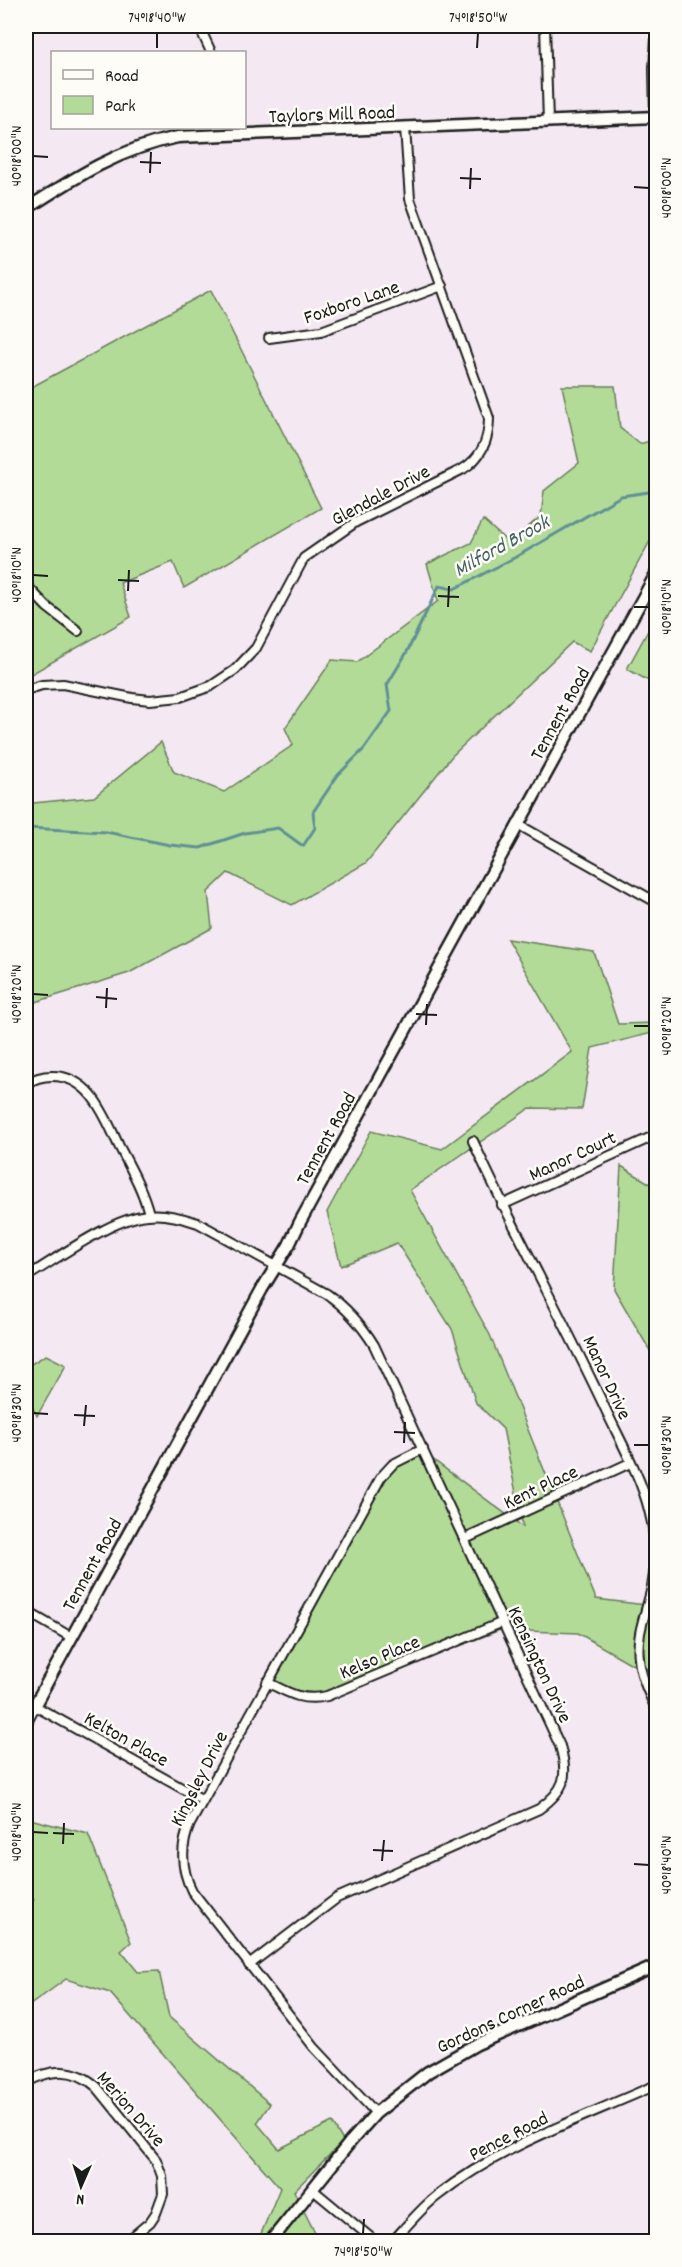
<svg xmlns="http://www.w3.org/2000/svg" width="682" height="2267" viewBox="0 0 682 2267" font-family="Dekko,sans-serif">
<rect width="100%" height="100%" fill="#f4e9f3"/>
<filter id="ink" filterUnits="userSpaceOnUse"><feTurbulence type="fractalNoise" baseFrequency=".0167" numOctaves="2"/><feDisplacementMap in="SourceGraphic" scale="12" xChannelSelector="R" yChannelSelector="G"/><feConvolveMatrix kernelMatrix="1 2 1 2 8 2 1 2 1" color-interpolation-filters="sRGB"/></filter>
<g filter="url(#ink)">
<!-- green -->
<g fill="#b3db98" stroke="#687c5a" stroke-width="1.5">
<polygon points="211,290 321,508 184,588 173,562 120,583 131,617 26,677 26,390"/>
<polygon points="562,386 615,386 620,428 640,444 656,439 656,530 590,651 572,642 452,756 366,863 292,905 228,873 208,892 212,928 129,973 26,1005 26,799 33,803 94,797 161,742 174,772 224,792 293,745 285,728 332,660 357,662 438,601 427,564 471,543 483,520 509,543 541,516 544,491 579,463"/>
<polygon points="656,616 656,685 627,669"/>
<polygon points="507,939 594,952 618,1024 656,1023 656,1032 592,1048 582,1109 530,1108 410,1190 490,1335 596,1599 646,1605 656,1603 656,1670 635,1666 578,1633 500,1630 316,1702 264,1688 395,1463 420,1450 523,1527 503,1429 476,1403 452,1329 397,1243 341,1266 327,1212 371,1131 442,1149 572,1052"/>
<polygon points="621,1166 654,1186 656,1195 656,1361 614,1289"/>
<polygon points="46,1355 66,1365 37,1416 28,1398 26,1397 26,1367"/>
<polygon points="26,1818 88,1834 131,1942 121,1951 138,1972 159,1971 169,2017 270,2104 257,2123 279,2149 332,2122 343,2141 294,2191 319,2241 258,2241 280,2188 110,1993 66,1979 26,2008 26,1916 34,1899 26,1895"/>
</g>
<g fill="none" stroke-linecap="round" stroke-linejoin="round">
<!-- stream -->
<polyline stroke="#609095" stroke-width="3" points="26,828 106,832 170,845 200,848 245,833 278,828 303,846 315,828 313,812 338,775 364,749 391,711 387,685 407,652 439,586 454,589 514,558 621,496 656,491"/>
<!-- street casing -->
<g stroke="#1c1c1c" stroke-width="12">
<g id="street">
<polyline points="199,26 211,52"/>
<polyline points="545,26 548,122"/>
<polyline points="655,117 654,68 656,38"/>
<polyline points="269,338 321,331 442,286"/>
<polyline points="26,585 47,607 78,631"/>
<path d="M26,690L42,685L63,684L132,698L150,700L180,697L211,686L235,670L256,648L304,558L356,522L463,469C482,457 489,440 489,418L410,199L405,128"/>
<polyline points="519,825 656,902"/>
<path d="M26,1084C33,1079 43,1076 52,1076C91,1076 105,1117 119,1146C131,1169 143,1190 149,1214"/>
<path d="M473,1141C514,1231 562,1317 604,1406C619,1439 640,1474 649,1510C656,1536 657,1565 651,1591C646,1613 636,1635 639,1658C640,1676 649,1693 656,1709"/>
<polyline points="502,1205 656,1135"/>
<path d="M26,1277C58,1258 112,1218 148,1215C164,1213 183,1218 198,1223L327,1294C347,1308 361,1324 374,1345L560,1746C569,1777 565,1790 539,1809L337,1898L249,1965"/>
<polyline points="465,1539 630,1463"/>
<polyline points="26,1611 71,1637"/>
<path d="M267,1682C288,1693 303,1702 327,1696L503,1622"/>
<polyline points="35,1706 203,1800"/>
<path d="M26,2083C50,2068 75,2067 97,2087L156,2160L162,2176L163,2194L156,2213L150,2222L126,2242"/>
<path d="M376,2113L314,2047L192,1891C181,1869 180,1847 190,1824L381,1477L393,1464L423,1449"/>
<polyline points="312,2189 376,2242"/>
<path d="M392,2242C407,2226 420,2209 437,2196C502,2145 582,2118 656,2085"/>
</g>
</g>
<!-- secondary casing -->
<g stroke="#1c1c1c" stroke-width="15">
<g id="secondary">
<path d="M26,209C74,178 120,148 178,137L656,117"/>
<path d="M26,1721L262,1289L289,1245L300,1222C418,1005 538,790 656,574"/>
<polyline points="270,2242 351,2141 376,2113 428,2072 477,2044 656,1966"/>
</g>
</g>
<!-- street -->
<use href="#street" stroke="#fdfcf7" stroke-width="8"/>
<!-- secondary -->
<use href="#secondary" stroke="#fdfcf7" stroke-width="10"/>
</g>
</g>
<!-- ticks -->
<path fill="none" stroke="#1c1c1c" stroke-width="2" d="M157,48V33M477,48L478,33M33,156L48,157M140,162L161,163M150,173L151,152M460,178L481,179M634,187L649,188M470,189L471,168M33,575L48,576M118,580L139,581M128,591L129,570M438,596L459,597M448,607L449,586M634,607H649M33,994L48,995M96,997L117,999M106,1008L107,988M416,1014L437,1015M426,1025L427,1004M634,1026H649M33,1413L48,1414M74,1415L95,1416M84,1426L86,1405M394,1432L415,1433M404,1443L405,1422M634,1445H649M33,1832L48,1833M53,1833L74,1834M63,1844L64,1823M373,1850L393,1851M382,1861L384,1840M634,1864L649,1865M363,2234L364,2219"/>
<g text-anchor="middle" stroke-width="5" stroke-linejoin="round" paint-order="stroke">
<!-- street labels -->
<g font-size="20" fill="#1c1c1c" stroke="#fdfcf7">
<text transform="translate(332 113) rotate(-2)" y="7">Taylors Mill Road</text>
<text transform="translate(351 301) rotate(-19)" y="7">Foxboro Lane</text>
<text transform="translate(380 494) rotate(-28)" y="7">Glendale Drive</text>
<text transform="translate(559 713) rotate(-61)" y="7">Tennent Road</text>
<text transform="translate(325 1138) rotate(-61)" y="7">Tennent Road</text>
<text transform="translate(572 1155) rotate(-25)" y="7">Manor Court</text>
<text transform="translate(608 1377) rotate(65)" y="7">Manor Drive</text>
<text transform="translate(540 1486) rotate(-25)" y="7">Kent Place</text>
<text transform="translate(91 1564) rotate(-61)" y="7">Tennent Road</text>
<text transform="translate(379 1656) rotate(-23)" y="7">Kelso Place</text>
<text transform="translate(541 1664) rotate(65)" y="7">Kensington Drive</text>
<text transform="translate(127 1738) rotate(29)" y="7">Kelton Place</text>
<text transform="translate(198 1778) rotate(-63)" y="7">Kingsley Drive</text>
<text transform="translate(510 2013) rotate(-25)" y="7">Gordons Corner Road</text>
<text transform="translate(132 2108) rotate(49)" y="7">Merion Drive</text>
<text transform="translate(508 2135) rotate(-27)" y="7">Pence Road</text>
</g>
<!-- water labels -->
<g font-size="21" font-style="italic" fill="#446063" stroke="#fdfcf7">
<text transform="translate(501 545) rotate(-29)" y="7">Milford Brook</text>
</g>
</g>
<!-- margin -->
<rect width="682" height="2267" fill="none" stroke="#fdfcf7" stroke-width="66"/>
<!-- legend -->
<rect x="51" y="51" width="195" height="78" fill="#fdfcf7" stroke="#a3a29f" stroke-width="1.5"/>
<rect x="63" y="70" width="30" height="9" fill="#fdfcf7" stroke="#a3a29f" stroke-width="1.5"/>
<text x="105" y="81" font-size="18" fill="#1c1c1c">Road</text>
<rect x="63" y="96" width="30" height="18" fill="#b3db98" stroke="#a3a29f" stroke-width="1.5"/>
<text x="105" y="111" font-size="18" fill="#1c1c1c">Park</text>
<!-- north arrow -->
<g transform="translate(81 2186) rotate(183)" stroke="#fdfcf7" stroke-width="4.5" paint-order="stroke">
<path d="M0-4.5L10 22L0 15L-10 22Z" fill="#1c1c1c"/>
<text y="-9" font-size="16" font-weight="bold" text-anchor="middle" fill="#1c1c1c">N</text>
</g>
<rect x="33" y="33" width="616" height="2201" fill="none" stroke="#1c1c1c" stroke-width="2"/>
<g font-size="15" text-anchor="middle" fill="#1c1c1c">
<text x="157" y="22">74°18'40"W</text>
<text x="478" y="22">74°18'50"W</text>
<text transform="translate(16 156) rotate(-90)" y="5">40°18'00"N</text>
<text transform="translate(666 188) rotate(-90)" y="5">40°18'00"N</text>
<text transform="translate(16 575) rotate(-90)" y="5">40°18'10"N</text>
<text transform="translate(666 607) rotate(-90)" y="5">40°18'10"N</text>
<text transform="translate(16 994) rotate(-90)" y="5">40°18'20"N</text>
<text transform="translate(666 1026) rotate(-90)" y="5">40°18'20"N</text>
<text transform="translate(16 1413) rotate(-90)" y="5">40°18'30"N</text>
<text transform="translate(666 1445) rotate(-90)" y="5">40°18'30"N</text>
<text transform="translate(16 1832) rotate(-90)" y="5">40°18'40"N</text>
<text transform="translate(666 1865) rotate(-90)" y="5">40°18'40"N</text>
<text x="363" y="2256">74°18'50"W</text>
</g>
</svg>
